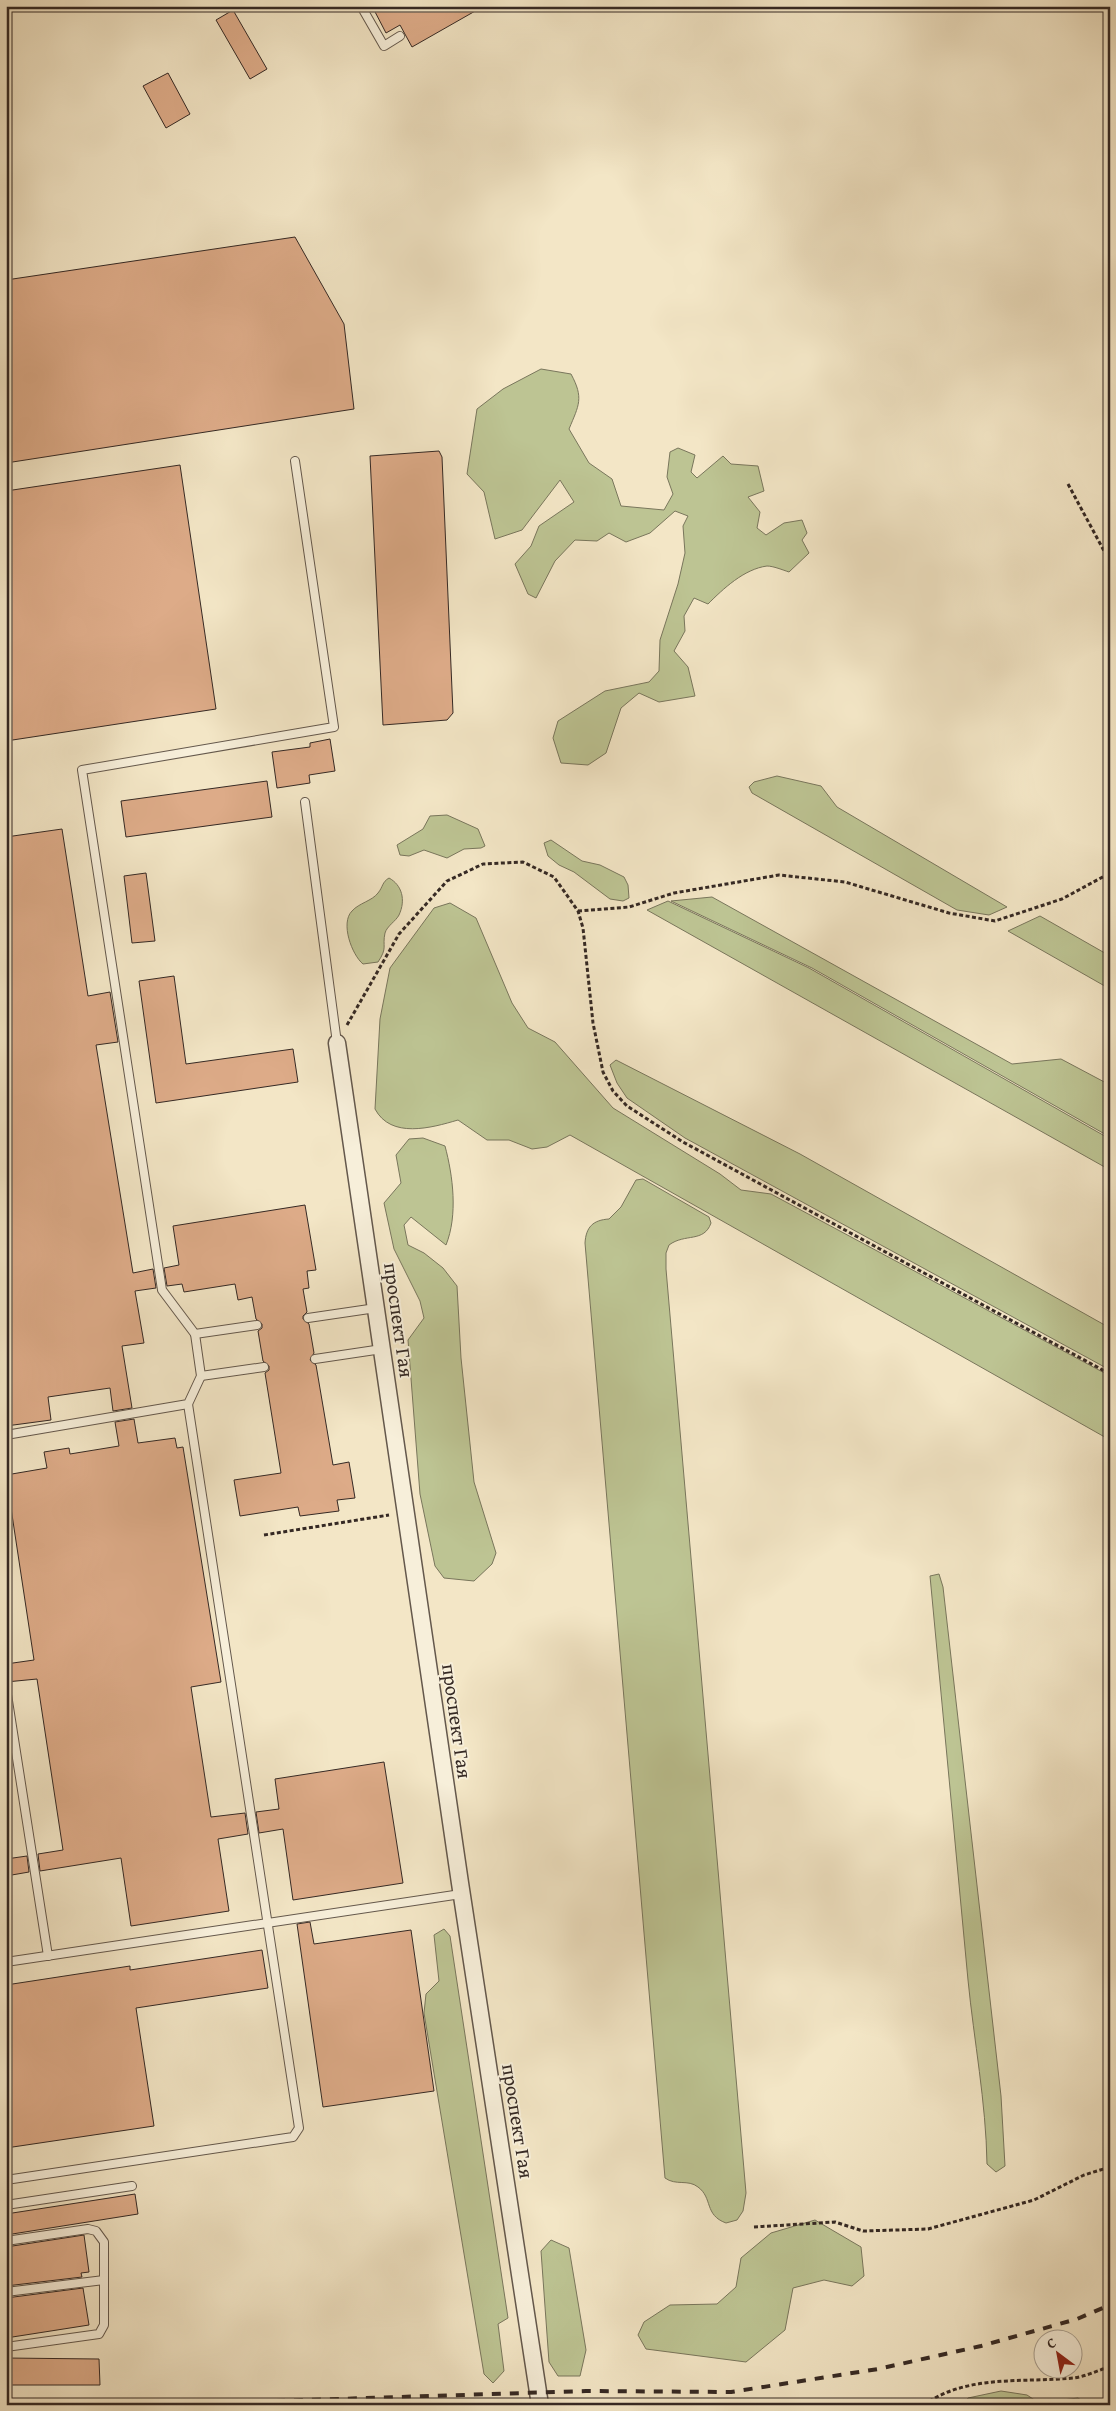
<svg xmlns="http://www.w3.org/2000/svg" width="1116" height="2411" viewBox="0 0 1116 2411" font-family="'Gentium Book Plus',serif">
<rect width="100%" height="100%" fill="#f3e6c6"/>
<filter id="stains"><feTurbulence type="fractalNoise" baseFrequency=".004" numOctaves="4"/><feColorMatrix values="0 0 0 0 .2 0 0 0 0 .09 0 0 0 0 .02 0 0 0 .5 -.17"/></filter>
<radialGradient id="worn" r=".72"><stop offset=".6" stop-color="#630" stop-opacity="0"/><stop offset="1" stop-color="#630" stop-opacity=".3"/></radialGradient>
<!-- green -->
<g fill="#bdc493" stroke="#79765c">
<path d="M541,369L571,374C584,398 579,405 569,429L589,463L612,479L621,506L664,510L673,494L667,477L670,452L678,448L695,455L691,472L697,478L723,456L731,464L758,466L764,491L748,497L760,512L757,528L766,535L784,523L802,520L807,533L802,540L809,553L789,572C783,570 773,566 767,566C744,569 723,589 708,604L694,598L684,616L685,631L674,651L688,667L695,696L659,702L639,693L621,708L606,753L588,765L561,763L553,738L558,721L605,691L649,682L659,671L660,640L678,584L685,553L683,526L688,516L675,511L650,533L626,542L609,533L597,541L575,540L555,561L536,598L528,594L515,564L531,546L539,526L574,502L560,480L522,530L495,539L484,492L467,474L477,409L503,389Z"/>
<polygon points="777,776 821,786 837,807 1007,907 989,915 957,910 752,793 749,787 754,782"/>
<polygon points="447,815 478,829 485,846 481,848 464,849 447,858 424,850 409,856 400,855 397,845 423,829 430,816"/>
<polygon points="551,840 582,861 600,865 624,877 628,885 629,898 623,901 610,899 574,872 559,865 548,856 544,843"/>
<path d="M389,878C402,885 406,900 399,915C396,921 387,926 385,933C382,947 388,947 378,962L363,964C352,955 340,923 352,911C359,903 372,901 378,893C383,887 382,882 389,878Z"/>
<polygon points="712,897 1012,1064 1061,1059 1110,1085 1110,1137 812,968 671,901"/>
<polygon points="668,901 809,968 1110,1139 1110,1170 647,910"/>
<path d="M450,903L476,918L512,1003L528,1028L555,1042L613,1108L720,1174L741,1190L771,1194L1110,1376V1440L570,1135L547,1147L532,1149L509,1140H487L458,1120C431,1128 391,1139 375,1109L380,1019L390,968L434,908Z"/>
<polygon points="1040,916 1110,956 1110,989 1008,931"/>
<polygon points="616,1060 800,1154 1110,1328 1110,1370 685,1138 627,1098 617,1083 610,1065"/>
<path d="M423,1138L445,1146C453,1176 458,1215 446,1245L411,1217L404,1225L408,1245L424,1253L443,1268L457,1286L461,1358L474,1482L496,1553L492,1564L474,1581L444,1578L435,1566L420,1494L408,1340L424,1318L420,1301L394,1249L384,1203L401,1183L396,1155L409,1139Z"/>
<path d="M643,1179L709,1217L711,1223C704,1243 685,1233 669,1245L666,1253V1269L746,2193L743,2211L737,2220L726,2223C704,2215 713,2198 698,2187C688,2179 676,2186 665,2178L585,1243C586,1227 593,1220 609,1219L621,1207L636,1180Z"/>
<path d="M939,1574L943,1587L1001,2096L1005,2166L996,2172L987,2164C986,2102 974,2041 968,1980C955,1845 943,1711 930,1576Z"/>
<polygon points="444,1929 450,1936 508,2318 498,2324 504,2371 493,2383 484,2374 424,2013 426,1994 439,1981 434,1935"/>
<polygon points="815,2220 861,2247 864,2276 852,2286 824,2280 793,2288 785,2330 746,2362 646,2349 638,2335 644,2322 670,2305 717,2304 736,2287 741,2258 771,2233"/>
<polygon points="551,2240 569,2248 586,2350 580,2376 558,2376 549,2362 541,2251"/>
<polygon points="1001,2391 1027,2395 1039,2403 1078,2398 1088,2405 963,2405 968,2398"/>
</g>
<!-- building -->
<g fill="#ddab88" stroke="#352924">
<polygon points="372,6 484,6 412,47 400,25 386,33"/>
<polygon points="233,10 267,69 250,79 216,20"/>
<polygon points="168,73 190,114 166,128 143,86"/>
<polygon points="295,237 344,324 354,409 6,463 6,298 8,297 6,280"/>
<polygon points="439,451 442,457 453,713 447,720 383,725 370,456"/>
<polygon points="180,465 216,709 6,741 6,491"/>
<polygon points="330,739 335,771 309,775 310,783 277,788 272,752 310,747 310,743"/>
<polygon points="267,781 272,817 126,837 121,801"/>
<polygon points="62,829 88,996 110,992 118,1042 96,1045 133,1273 153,1269 156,1288 135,1291 144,1343 122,1346 132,1408 113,1411 110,1388 48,1397 51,1420 6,1426 6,837"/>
<polygon points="146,873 155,941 132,943 124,876"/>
<polygon points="174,976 186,1064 293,1049 298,1082 156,1103 139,981"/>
<polygon points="305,1205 316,1270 307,1271 309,1288 303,1289 307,1312 303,1316 303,1319 309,1324 314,1353 310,1360 316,1365 333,1465 349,1462 355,1498 337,1500 339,1511 300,1516 298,1507 240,1516 234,1480 281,1473 265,1373 269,1370 269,1366 263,1361 258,1331 262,1328 262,1324 256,1319 252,1297 238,1300 235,1284 184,1292 182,1284 167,1286 164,1268 179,1265 173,1226"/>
<polygon points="134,1419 138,1443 175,1438 177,1448 183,1447 221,1682 191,1687 211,1817 245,1813 248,1834 218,1839 229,1911 131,1926 121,1858 40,1871 38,1854 63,1850 37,1679 6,1682 6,1664 34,1660 6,1475 47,1468 44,1452 69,1448 70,1454 119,1446 115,1422"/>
<polygon points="384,1762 403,1883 293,1900 283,1829 259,1833 256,1812 279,1809 275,1779"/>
<polygon points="27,1856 29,1872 6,1876 6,1859"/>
<polygon points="310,1922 314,1944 411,1930 434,2091 323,2107 297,1924"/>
<polygon points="262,1950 268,1988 136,2008 154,2126 6,2148 6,1985 130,1966 130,1970"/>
<polygon points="135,2194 138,2214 6,2235 6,2214"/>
<polygon points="84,2235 89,2272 81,2273 82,2277 6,2286 6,2247"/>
<polygon points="83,2288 89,2325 6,2338 6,2298"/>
<polygon points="6,2358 99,2359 100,2385 6,2385"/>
</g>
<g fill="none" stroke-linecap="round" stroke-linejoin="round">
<!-- service casing -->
<g stroke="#64584c" stroke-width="10">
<g id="service">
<polyline points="361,6 384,46 400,36"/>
<polyline points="305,802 337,1043"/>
<polyline points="308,1318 376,1308"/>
<polyline points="257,1325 195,1334 162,1290 82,770 334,727 295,461"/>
<polyline points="315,1359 382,1349"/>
<polyline points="201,1376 264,1367"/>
<polyline points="6,1435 188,1404 201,1376 195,1334"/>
<polyline points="6,1688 48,1956"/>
<polyline points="6,1962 461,1894"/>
<polyline points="6,2180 293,2137 299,2128 188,1404"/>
<polyline points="6,2205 132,2186"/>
<polyline points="6,2241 88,2229 96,2231 104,2242 104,2325 99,2334 6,2347"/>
<polyline points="6,2292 104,2280"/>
</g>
</g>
<!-- minor casing -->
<g stroke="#64584c" stroke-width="19">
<polyline id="minor" points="337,1043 460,1883 540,2405"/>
</g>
<!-- path -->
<g stroke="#352924" stroke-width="3" stroke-dasharray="4 2.5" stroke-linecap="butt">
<polyline points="1068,484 1110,562"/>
<polyline points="578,911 629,907 674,893 779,875 845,882 949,913 995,921 1062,899 1110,873"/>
<polyline points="347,1025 399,934 447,881 483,864 523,862 554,877 578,911 583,928 593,1023 603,1072 613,1091 627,1106 683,1142 1110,1374"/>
<polyline points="264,1535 389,1515"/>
<polyline points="754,2227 835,2222 863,2231 928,2229 1034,2200 1084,2175 1110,2167"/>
<path d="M924,2405C967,2374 1023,2383 1073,2378C1085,2377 1098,2370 1110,2367"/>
</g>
<!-- service -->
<use href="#service" stroke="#f7efda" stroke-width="8"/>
<!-- minor -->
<use href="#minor" stroke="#f7efda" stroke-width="16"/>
<!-- rail -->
<polyline stroke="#352924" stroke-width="4" stroke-dasharray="9 9" stroke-linecap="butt" points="150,2405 586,2391 731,2392 878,2369 981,2346 1077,2319 1110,2305"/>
</g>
<g text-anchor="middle" stroke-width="4" stroke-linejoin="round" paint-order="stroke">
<!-- street labels -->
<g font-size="20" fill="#352924" stroke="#f7efda">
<text transform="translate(399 1320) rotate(82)" y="7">проспект Гая</text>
<text transform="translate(457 1721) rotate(82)" y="7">проспект Гая</text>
<text transform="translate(518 2121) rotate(81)" y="7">проспект Гая</text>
</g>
</g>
<!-- margin -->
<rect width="1116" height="2411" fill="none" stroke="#f3e6c6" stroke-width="25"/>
<rect x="8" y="8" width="1101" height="2396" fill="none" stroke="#352924" stroke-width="2.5"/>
<rect x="12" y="12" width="1091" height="2386" fill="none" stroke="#352924"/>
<!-- north arrow -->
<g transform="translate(1058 2354) rotate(328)"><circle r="24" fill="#f7efda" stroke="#a9a091"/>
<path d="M0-4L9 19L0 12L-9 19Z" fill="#8f2418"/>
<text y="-8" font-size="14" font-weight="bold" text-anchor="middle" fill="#352924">С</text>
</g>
<rect width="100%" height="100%" filter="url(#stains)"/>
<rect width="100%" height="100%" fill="url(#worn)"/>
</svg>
